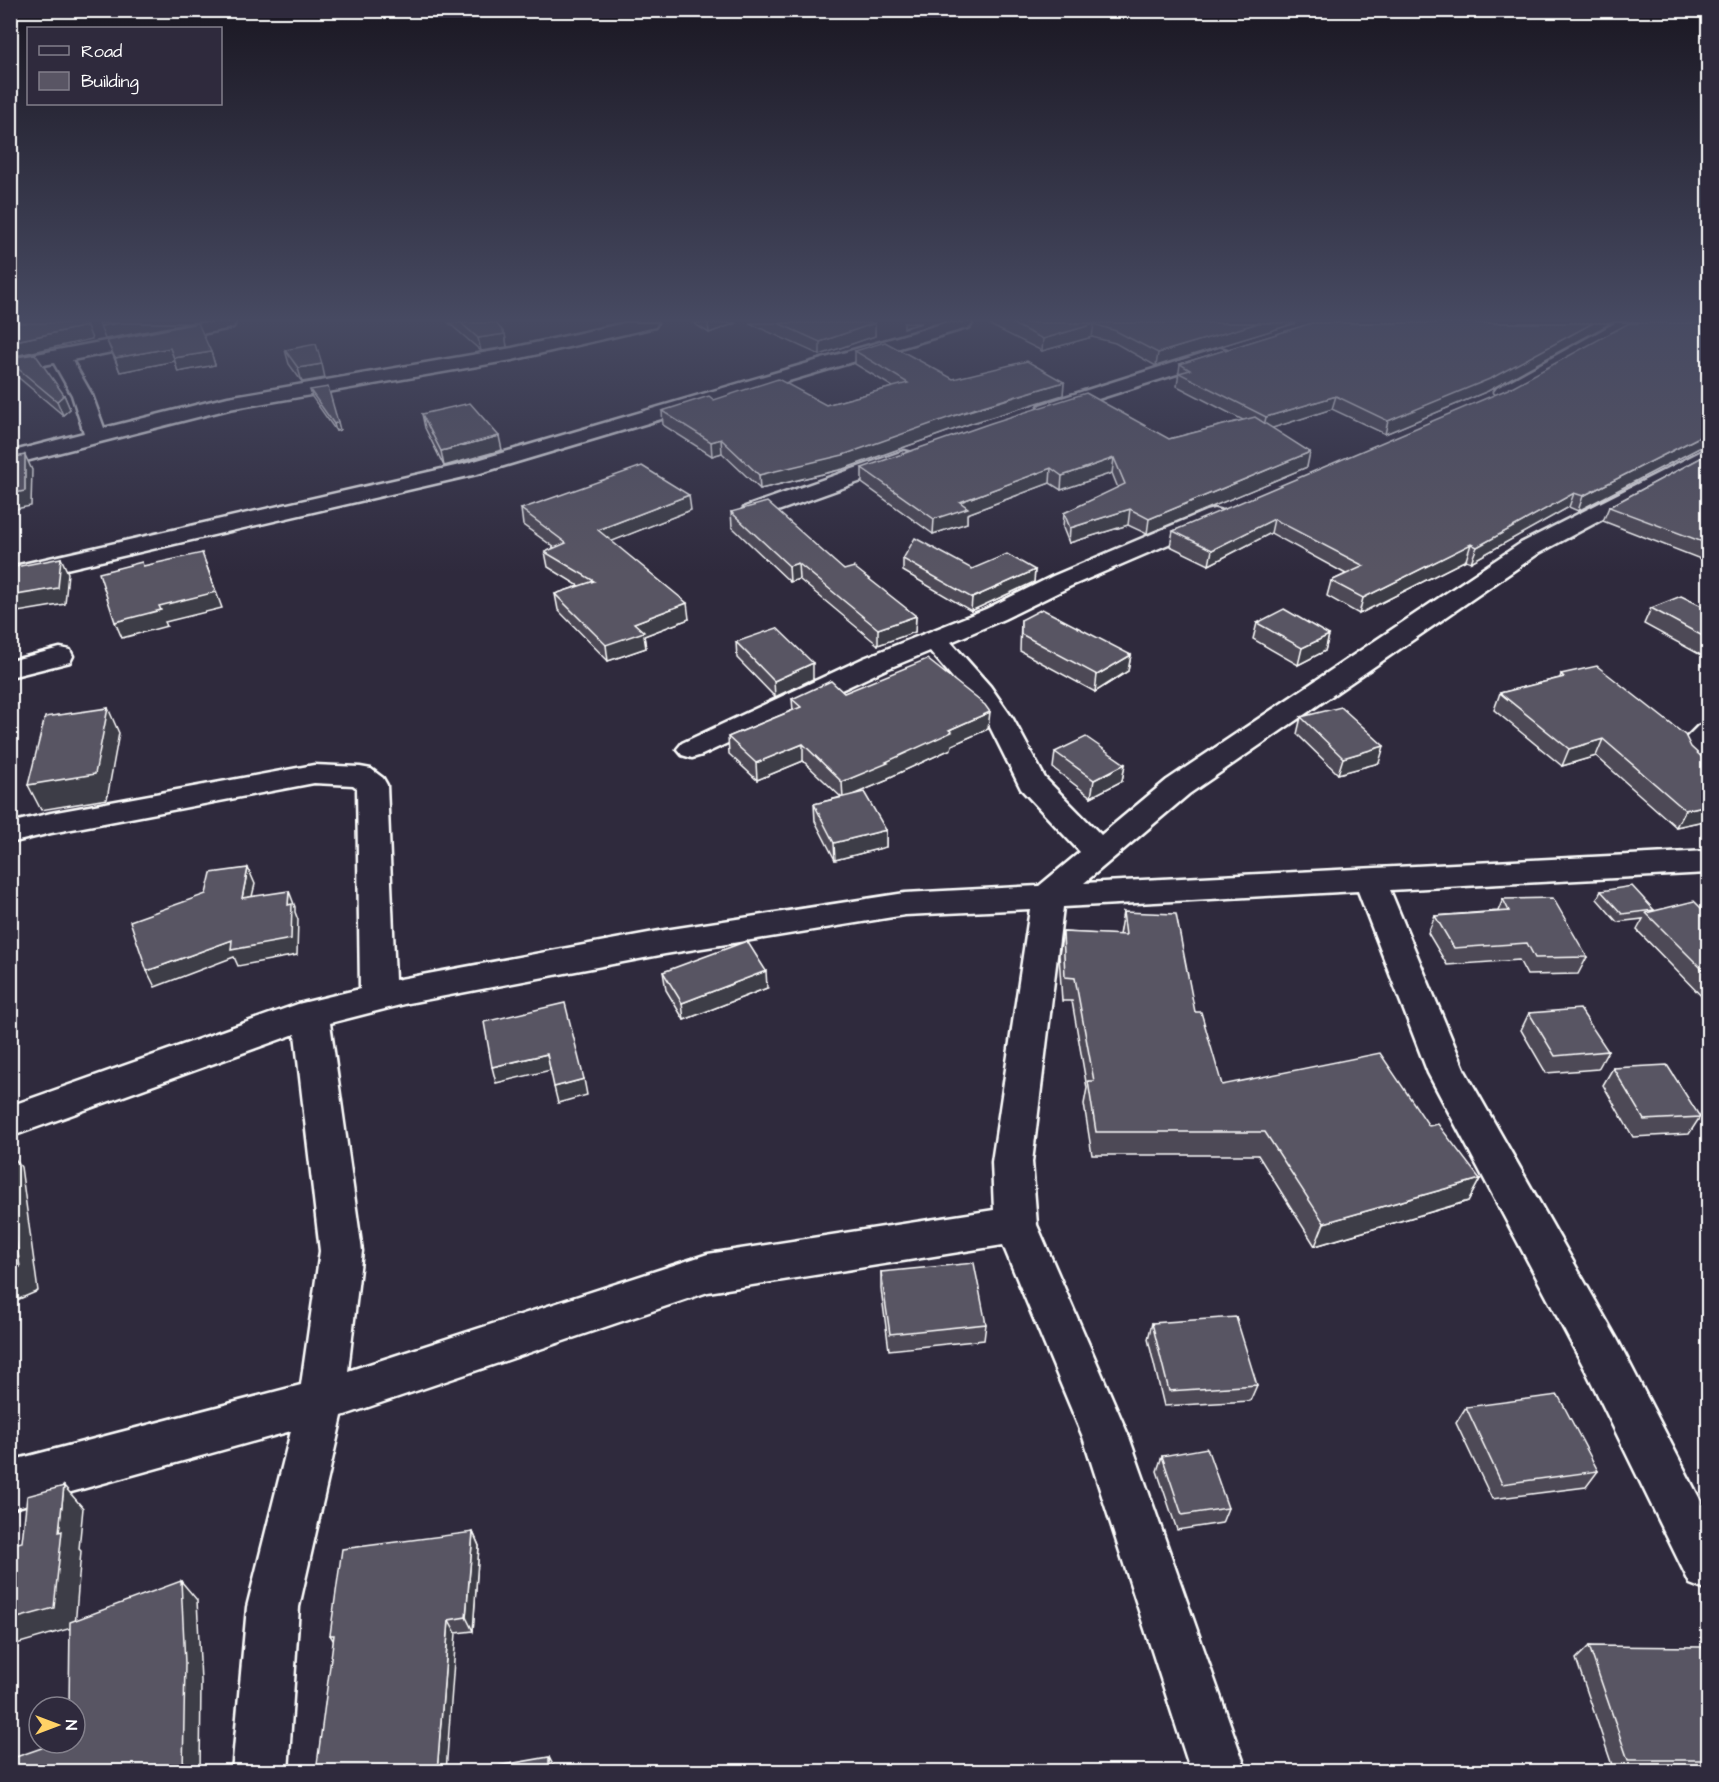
<svg xmlns="http://www.w3.org/2000/svg" width="1719" height="1782" viewBox="0 0 1719 1782" font-family="'Architects Daughter',sans-serif">
<rect width="100%" height="100%" fill="#2f2a3d"/>
<filter id="ink" filterUnits="userSpaceOnUse"><feTurbulence type="fractalNoise" baseFrequency=".0167" numOctaves="2"/><feDisplacementMap in="SourceGraphic" scale="12" xChannelSelector="R" yChannelSelector="G"/><feConvolveMatrix kernelMatrix="1 2 1 2 8 2 1 2 1" color-interpolation-filters="sRGB"/></filter>
<g filter="url(#ink)">
<g fill="none" stroke-linecap="round" stroke-linejoin="round">
<!-- minor casing -->
<g stroke="#fff" stroke-width="5">
<g id="minor">
<polygon points="201,323 235,323 233,327 226,329 72,360 92,395 104,428 228,397 512,348 625,323 657,323 655,327 512,360 229,409 10,465 10,452 84,433 72,395 54,363 10,371 10,359"/>
<polygon points="945,323 972,323 970,327 477,474 10,582 10,567 464,464"/>
<polygon points="1615,323 1637,323 1635,327 1511,396 1497,396 1494,392 1497,388"/>
<polygon points="1220,348 1227,350 1230,354 1227,358 1054,413 1047,415 1040,413 1037,409 1040,405"/>
<path d="M1708,448V463L1539,553L1189,794L1084,883L1708,851V873L1390,890L1465,1071L1617,1339L1708,1515V1591L1690,1584L1585,1369L1428,1073L1358,891L1063,907L1032,1162L1037,1225L1129,1437L1247,1772H1191L1083,1437L1003,1245L708,1292L342,1416L299,1607L288,1772H232L247,1607L291,1431L10,1509V1461L301,1385L320,1251L295,1034L10,1137V1106L298,1004L360,989L357,788L353,785L314,783L51,833L10,843V823L51,813L314,765L360,767L371,769L383,778L387,785L395,980L665,930L905,893L1039,886L1080,852L1021,789L989,725L970,698L930,651L884,670L702,755L692,758L682,755L677,749L682,743L864,658L986,609L1053,576L1206,511L1214,509L1222,511L1226,516L1222,521L1071,586L1004,619L951,642L990,686L1013,719L1045,778L1101,835L1167,780L1521,543ZM1030,909L992,1162L994,1210L708,1254L348,1371L362,1251L330,1023L408,1003L665,954L905,915Z"/>
<polygon points="904,451 912,453 915,458 912,463 761,517 753,519 745,517 741,512 745,507"/>
<polygon points="60,648 70,650 73,656 70,662 10,677 10,661"/>
<path d="M1708,723V779C1693,775 1679,762 1678,746L1698,726Z"/>
</g>
</g>
<!-- minor -->
<use href="#minor" fill="#2f2a3d" fill-rule="evenodd"/>
</g>
<!-- wall -->
<g fill="#4d4956" stroke="#fff" stroke-width="1.5">
<polygon points="449,323 496,323 505,334 507,347 481,351"/>
<polygon points="693,323 736,323 709,333"/>
<polygon points="749,323 875,323 875,336 820,355"/>
<polygon points="986,323 1296,323 1156,366 1115,343 1092,337 1042,351"/>
<polygon points="1312,323 1611,323 1488,391 1385,434 1332,409 1272,428 1307,467 1147,534 1128,525 1069,543 1063,528 1064,513 1118,488 1112,473 1061,490 1050,483 967,514 967,523 933,534 862,483 862,468 1169,439 1243,420 1177,386 1180,364"/>
<polygon points="1708,323 1708,447 1699,448 1578,511 1569,507 1471,562 1466,560 1359,614 1327,596 1331,581 1346,574 1271,533 1209,565 1170,546 1173,531"/>
<polygon points="107,341 211,352 215,365 178,372 175,361 120,372"/>
<polygon points="285,350 325,378 302,382 289,364"/>
<polygon points="855,351 953,379 1064,382 1063,395 972,423 843,469 760,489 722,453 712,456 663,425 662,411 714,400 826,405 893,387 855,364"/>
<polygon points="10,358 64,395 70,409 63,415 13,373 10,367"/>
<polygon points="310,390 340,430 336,431 312,397"/>
<polygon points="422,414 502,450 444,466 425,428"/>
<polygon points="1708,454 1708,562 1603,521 1609,507"/>
<polygon points="521,509 691,510 611,541 689,619 644,636 646,648 608,661 558,610 555,594 579,586 548,567 545,552 555,548 523,525"/>
<polygon points="731,512 844,570 916,616 915,632 878,645 799,579 790,582 732,527"/>
<polygon points="903,559 972,569 1035,570 1034,582 971,611 903,571"/>
<polygon points="1651,608 1708,609 1708,659 1644,624"/>
<polygon points="1021,620 1131,655 1128,671 1095,692 1020,651"/>
<polygon points="1257,623 1329,635 1325,651 1298,665 1253,639"/>
<polygon points="736,642 813,679 775,697 737,658"/>
<polygon points="1561,674 1708,820 1676,827 1596,756 1562,766 1494,710 1500,693 1560,678"/>
<polygon points="844,693 988,729 952,745 951,749 888,778 888,780 852,795 886,830 886,847 835,860 815,821 814,804 841,797 803,761 757,780 729,754 728,737 793,710 792,699"/>
<polygon points="1301,717 1379,763 1338,774 1297,734"/>
<polygon points="1055,752 1125,764 1122,781 1091,797 1053,768"/>
<polygon points="1601,891 1654,910 1653,911 1708,915 1708,1003 1637,930 1643,919 1617,922 1597,899"/>
<polygon points="1503,899 1587,957 1578,974 1527,975 1519,960 1447,965 1428,933 1435,916 1498,911"/>
<polygon points="1123,912 1195,1012 1222,1085 1429,1126 1480,1179 1468,1201 1315,1246 1258,1155 1092,1155 1084,1104 1087,1088 1072,1001 1062,1001 1059,955 1063,932 1119,935"/>
<polygon points="663,972 767,988 684,1020 666,990"/>
<polygon points="1529,1013 1608,1051 1598,1069 1546,1073 1521,1030"/>
<polygon points="1613,1068 1700,1117 1689,1134 1633,1137 1603,1085"/>
<polygon points="881,1272 986,1324 984,1340 889,1350 881,1289"/>
<polygon points="1152,1323 1257,1385 1250,1401 1164,1406 1148,1339"/>
<polygon points="1466,1407 1598,1471 1586,1487 1492,1499 1456,1423"/>
<polygon points="1162,1456 1228,1508 1222,1523 1177,1530 1157,1471"/>
<polygon points="473,1532 479,1546 473,1631 456,1633 333,1640 330,1635"/>
<polygon points="1589,1646 1708,1663 1708,1772 1614,1771 1576,1659"/>
</g>
<!-- shaded-wall -->
<g fill="#3e3c46" stroke="#fff" stroke-width="1.5">
<polygon points="120,323 191,323 105,339 100,326"/>
<polygon points="708,323 736,323 709,333"/>
<polygon points="875,323 875,336 820,355 820,342"/>
<polygon points="904,323 922,323 904,328"/>
<polygon points="1258,323 1296,323 1156,366 1158,353"/>
<polygon points="1593,323 1611,323 1488,391 1385,434 1388,421"/>
<polygon points="1094,324 1092,337 1042,351 1043,339"/>
<polygon points="87,326 92,339 10,357 10,342"/>
<polygon points="505,334 507,347 481,351 478,338"/>
<polygon points="170,348 175,361 120,372 115,358"/>
<polygon points="211,352 215,365 178,372 174,358"/>
<polygon points="322,364 325,378 302,382 298,368"/>
<polygon points="1064,382 1063,395 972,423 843,469 760,489 759,475"/>
<polygon points="64,395 70,409 63,415 57,401"/>
<polygon points="1336,396 1332,409 1263,431 1266,417"/>
<polygon points="338,422 340,430 336,431 334,424"/>
<polygon points="1708,433 1708,447 1699,448 1578,511 1583,496 1705,434"/>
<polygon points="499,436 502,450 444,466 441,451"/>
<polygon points="721,439 722,453 712,456 711,442"/>
<polygon points="1310,452 1307,467 1147,534 1149,519"/>
<polygon points="25,455 32,470 31,506 10,510 10,494"/>
<polygon points="1114,458 1112,473 1061,490 1062,476"/>
<polygon points="1051,468 1050,483 967,514 967,523 933,534 934,519 960,502"/>
<polygon points="1574,493 1569,507 1471,562 1477,547"/>
<polygon points="689,495 691,510 600,546 598,530"/>
<polygon points="1130,509 1128,525 1069,543 1070,528"/>
<polygon points="1274,519 1271,533 1209,565 1212,550"/>
<polygon points="1471,544 1466,560 1359,614 1363,598"/>
<polygon points="202,553 222,608 165,622 167,626 122,638 115,622 159,606"/>
<polygon points="61,558 68,573 65,604 11,613 15,630 10,631 10,596"/>
<polygon points="798,563 799,579 790,582 789,566"/>
<polygon points="1035,570 1034,582 971,611 972,598"/>
<polygon points="687,603 689,619 644,636 646,648 608,661 606,645 634,623"/>
<polygon points="916,616 915,632 878,645 878,629"/>
<polygon points="1329,635 1325,651 1298,665 1302,648"/>
<polygon points="1131,655 1128,671 1095,692 1097,675"/>
<polygon points="813,663 813,679 775,697 774,681"/>
<polygon points="108,708 119,733 107,799 41,810 28,785"/>
<polygon points="990,712 988,729 952,745 951,749 888,778 888,780 843,799 842,782 949,730"/>
<polygon points="1603,739 1596,756 1562,766 1569,749"/>
<polygon points="803,744 803,761 757,780 756,763"/>
<polygon points="1384,746 1379,763 1338,774 1343,758"/>
<polygon points="1125,764 1122,781 1091,797 1094,780"/>
<polygon points="1708,805 1708,820 1676,827 1685,810"/>
<polygon points="886,830 886,847 835,860 834,843"/>
<polygon points="248,868 255,884 248,913 242,898"/>
<polygon points="289,891 295,907 295,912 298,920 297,955 238,966 234,957 155,987 147,971 232,940 288,905"/>
<polygon points="766,971 767,988 684,1020 682,1003"/>
<polygon points="547,1054 551,1070 496,1083 492,1067"/>
<polygon points="584,1079 587,1095 558,1103 554,1087"/>
<polygon points="10,1152 21,1167 38,1291 10,1303"/>
<polygon points="1480,1179 1468,1201 1315,1246 1324,1223"/>
<polygon points="64,1486 83,1508 79,1549 81,1551 75,1627 13,1645 10,1643 10,1620 59,1532"/>
<polygon points="473,1532 479,1546 473,1631 466,1617"/>
<polygon points="181,1581 197,1600 201,1681 200,1772 183,1772"/>
<polygon points="449,1620 456,1633 446,1772 437,1772"/>
<polygon points="549,1757 555,1769 555,1772 549,1772"/>
</g>
<!-- building -->
<g fill="#595564" stroke="#fff" stroke-width="1.5">
<polygon points="10,323 85,323 87,326 10,342"/>
<polygon points="99,323 120,323 100,326"/>
<polygon points="198,323 211,352 174,358 170,348 115,358 107,341"/>
<polygon points="461,323 496,323 505,334 478,338"/>
<polygon points="778,323 875,323 820,342"/>
<polygon points="1011,323 1258,323 1158,353 1116,331 1094,324 1043,339"/>
<polygon points="1312,323 1593,323 1492,378 1388,421 1336,396 1266,417 1179,373 1190,370 1180,364"/>
<polygon points="1629,323 1708,323 1708,433 1705,434 1583,496 1574,493 1477,547 1471,544 1363,598 1331,581 1364,566 1274,519 1212,550 1173,531 1508,389"/>
<polygon points="885,342 953,379 1027,361 1064,382 973,409 843,455 759,475 721,439 711,442 662,411 709,396 714,400 778,379 826,405 908,383 855,351"/>
<polygon points="316,344 322,364 298,368 285,350"/>
<polygon points="35,354 64,395 57,401 10,362 10,358"/>
<polygon points="328,387 338,422 334,424 310,390"/>
<polygon points="1086,393 1169,439 1255,417 1310,452 1149,519 1130,509 1070,528 1064,513 1125,484 1114,458 1062,476 1051,468 960,502 968,508 934,519 862,468 991,423"/>
<polygon points="470,403 499,436 441,451 422,414"/>
<polygon points="1708,454 1708,544 1609,507"/>
<polygon points="25,455 25,491 10,494 10,458"/>
<polygon points="642,466 689,495 598,530 687,603 634,623 644,632 606,645 555,594 594,581 545,552 566,543 521,509"/>
<polygon points="767,502 844,570 854,567 916,616 878,629 798,563 789,566 731,512"/>
<polygon points="915,538 972,569 1007,554 1035,570 972,598 903,559"/>
<polygon points="202,553 216,592 159,606 161,610 115,622 99,573 142,562 143,566"/>
<polygon points="61,558 58,588 10,596 10,568"/>
<polygon points="1681,596 1708,609 1708,639 1651,608"/>
<polygon points="1042,609 1131,655 1097,675 1021,634 1021,620"/>
<polygon points="1284,609 1329,635 1302,648 1257,623"/>
<polygon points="777,628 813,663 774,681 736,642"/>
<polygon points="927,659 985,705 990,712 949,730 952,732 886,762 888,763 842,782 803,744 756,763 728,737 801,707 792,699 831,681 844,693"/>
<polygon points="1597,666 1685,735 1691,747 1705,760 1708,761 1708,805 1685,810 1603,739 1569,749 1500,693 1564,677 1561,674"/>
<polygon points="1341,707 1384,746 1343,758 1301,717"/>
<polygon points="108,708 95,774 28,785 45,717"/>
<polygon points="1086,737 1125,764 1094,780 1055,752"/>
<polygon points="864,792 886,830 834,843 814,804"/>
<polygon points="248,868 242,898 289,891 288,905 292,904 291,939 231,950 232,940 147,971 130,921 206,894 211,873"/>
<polygon points="1632,886 1654,910 1622,914 1601,891"/>
<polygon points="1553,898 1587,957 1535,958 1527,943 1454,948 1435,916 1509,911 1503,899"/>
<polygon points="1694,901 1708,915 1708,975 1646,913"/>
<polygon points="1123,912 1176,914 1195,1012 1201,1012 1222,1085 1380,1053 1429,1126 1438,1124 1480,1179 1324,1223 1265,1132 1096,1132 1088,1081 1094,1081 1075,978 1065,977 1063,932 1126,935"/>
<polygon points="747,941 766,971 682,1003 663,972"/>
<polygon points="565,1003 584,1079 554,1087 547,1054 492,1067 484,1022"/>
<polygon points="1580,1009 1608,1051 1555,1056 1529,1013"/>
<polygon points="1667,1065 1700,1117 1644,1120 1613,1068"/>
<polygon points="10,1197 20,1267 10,1270"/>
<polygon points="974,1263 986,1324 890,1334 881,1272"/>
<polygon points="1236,1317 1257,1385 1169,1391 1152,1323"/>
<polygon points="1558,1395 1598,1471 1502,1484 1466,1407"/>
<polygon points="1207,1448 1228,1508 1182,1515 1162,1456"/>
<polygon points="64,1486 59,1532 62,1531 54,1608 10,1620 10,1545 22,1542 27,1496"/>
<polygon points="473,1532 466,1617 449,1620 437,1772 316,1772 334,1635 330,1635 342,1549"/>
<polygon points="181,1581 185,1663 183,1772 10,1772 10,1759 56,1743 75,1743 75,1707 69,1707 70,1622"/>
<polygon points="1589,1646 1702,1647 1708,1663 1708,1760 1628,1760"/>
<polygon points="549,1757 549,1772 463,1772"/>
</g>
</g>
<!-- sky -->
<linearGradient id="sky" x2="0" y2="1"><stop stop-color="#1a1722"/><stop offset="0.56" stop-color="#474a62"/><stop offset="1" stop-color="#474a62" stop-opacity="0"/></linearGradient>
<rect width="1719" height="572" fill="url(#sky)"/>
<!-- margin -->
<rect width="1719" height="1782" fill="none" stroke="#2f2a3d" stroke-width="36"/>
<rect x="18" y="18" width="1683" height="1746" fill="none" stroke="#fff" stroke-width="2" filter="url(#ink)"/>
<!-- legend -->
<rect x="27" y="27" width="195" height="78" fill="#2f2a3d" stroke="#827f8b" stroke-width="1.5"/>
<rect x="39" y="46" width="30" height="9" fill="#2f2a3d" stroke="#827f8b" stroke-width="1.5"/>
<text x="81" y="57" font-size="18" fill="#ffffff">Road</text>
<rect x="39" y="72" width="30" height="18" fill="#595564" stroke="#827f8b" stroke-width="1.5"/>
<text x="81" y="87" font-size="18" fill="#ffffff">Building</text>
<!-- north arrow -->
<g transform="translate(57 1725) rotate(90)"><circle r="28" fill="#2f2a3d" stroke="#827f8b" stroke-width="1.5"/>
<path d="M0-4.5L10 22L0 15L-10 22Z" fill="#ffd166"/>
<text y="-9" font-size="16" font-weight="bold" text-anchor="middle" fill="#ffffff">N</text>
</g>
</svg>
